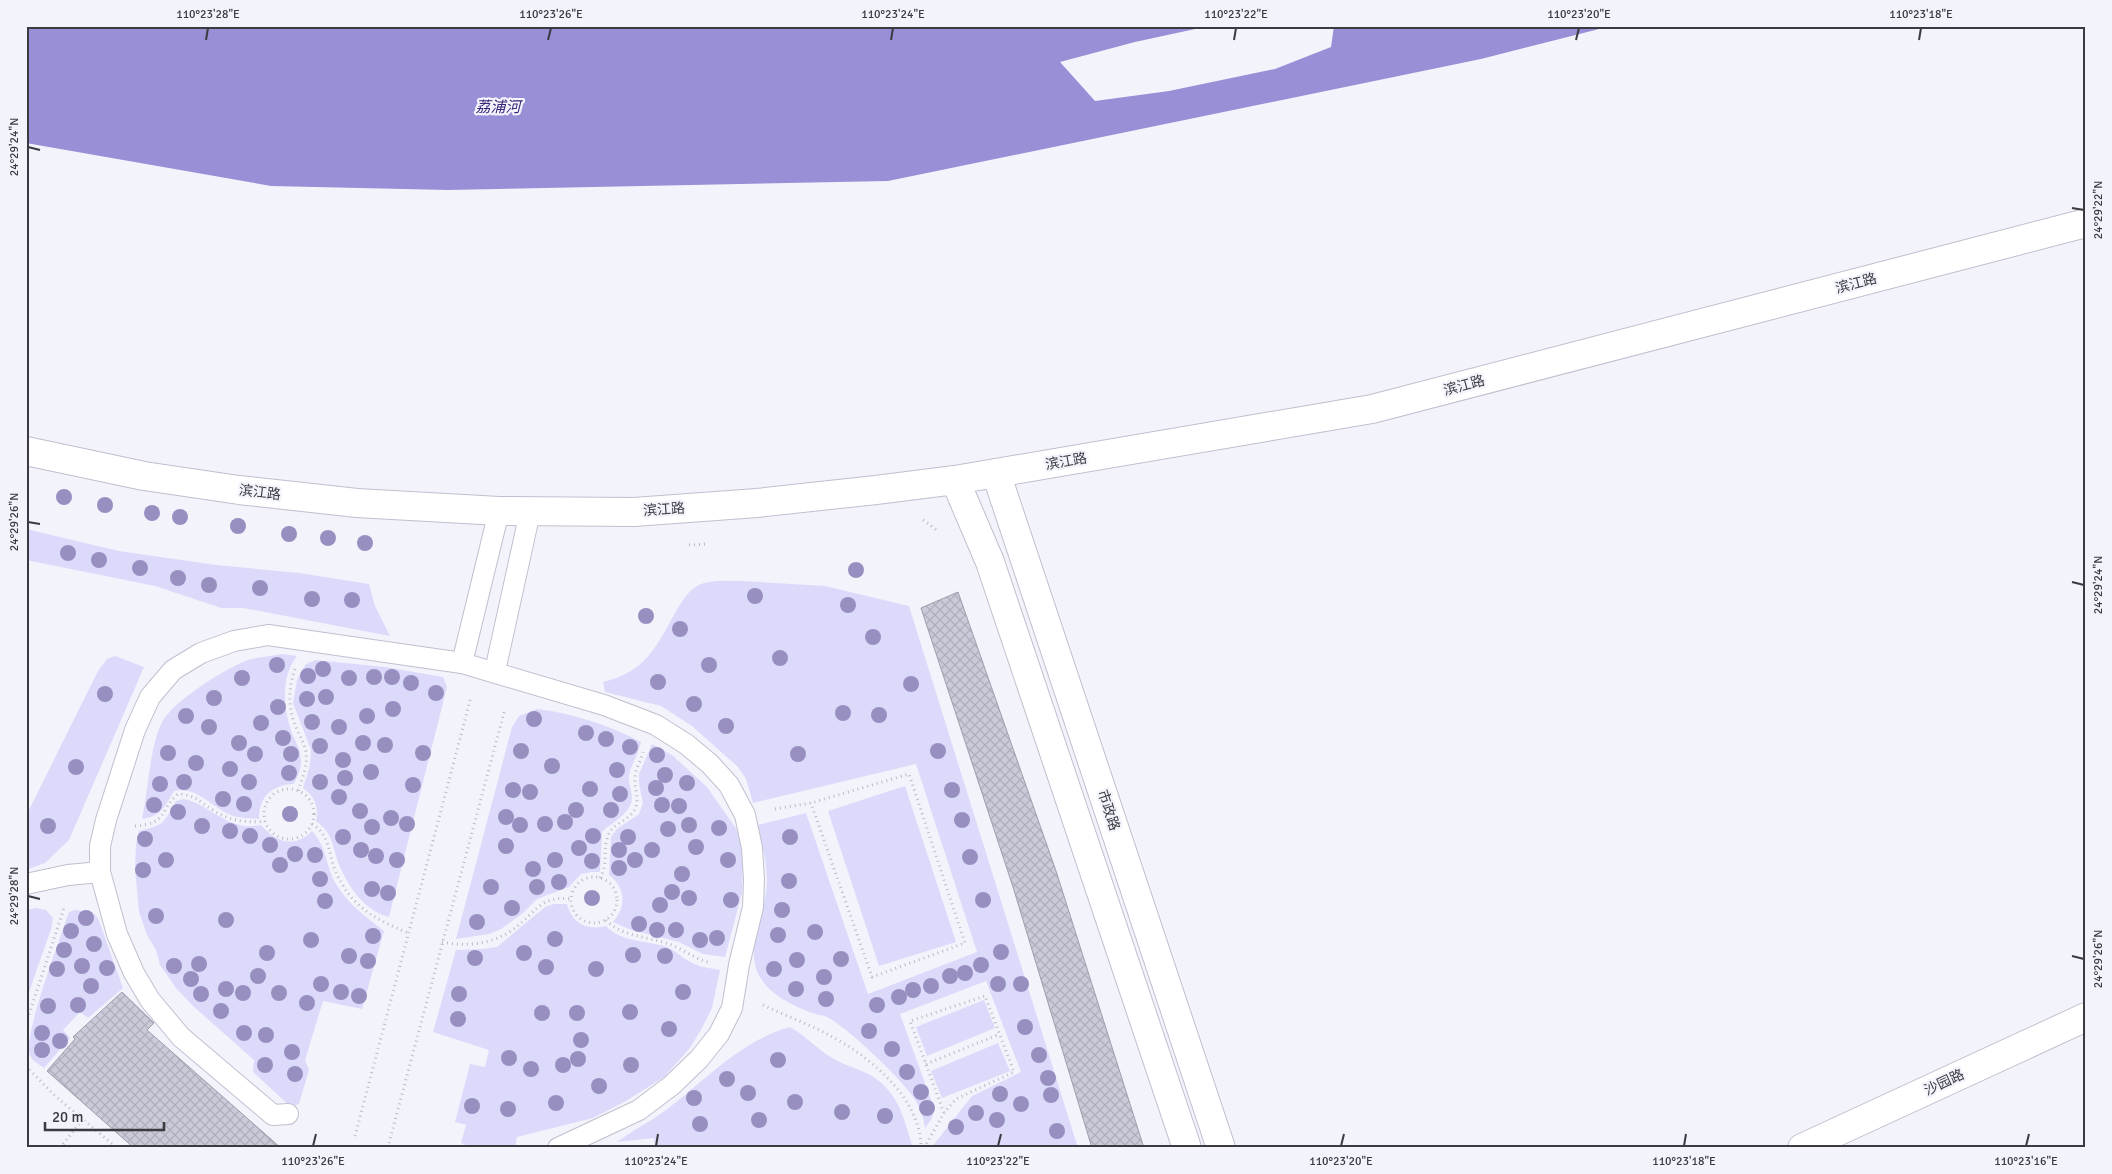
<svg xmlns="http://www.w3.org/2000/svg" width="2112" height="1174" viewBox="0 0 2112 1174" font-family="Signika,'Noto Sans SC',sans-serif">
<defs>
<pattern id="building-cross-hatch" width="8" height="8" patternUnits="userSpaceOnUse" patternTransform="scale(1.25)"><rect width="8" height="8" fill="#cbcad9"/><path d="M0 0l8 8M0 8l8-8" fill="none" stroke="#afaebb"/></pattern>
</defs>
<rect width="100%" height="100%" fill="#f3f3fc"/>
<!-- green -->
<g fill="#dcdafb">
<polygon points="26,529 119,551 216,565 299,573 369,584 375,606 390,636 243,608 221,608 155,586 26,560"/>
<path d="M743,581L825,586L909,606L1078,1148H931L972,1096L1021,1072L986,981L900,1014L934,1108L932,1118L925,1128C923,1115 919,1104 911,1094C897,1075 847,1027 827,1017C823,1015 817,1015 812,1013C794,1006 770,995 760,977C743,949 767,912 767,881C767,862 762,844 758,825L806,813L868,994L977,952L916,764L753,803L746,779L738,767L692,726L661,706L605,692L603,682C645,672 655,649 675,613C681,603 687,592 697,586C709,579 730,581 743,581Z"/>
<path d="M282,654L297,656C281,676 283,706 291,730C295,743 301,746 301,762C301,770 297,777 294,784C272,785 259,796 259,819C250,818 240,819 231,815C209,806 198,786 174,791C164,807 162,816 142,819C148,792 150,745 162,722C173,701 226,668 248,660C259,657 271,656 282,654Z"/>
<polygon points="115,656 144,667 69,840 45,863 26,870 26,816 98,671 107,659"/>
<path d="M315,660L385,667L443,677L447,687L389,917C364,911 347,885 338,862C332,844 333,834 316,821C319,807 315,797 303,788L310,765L311,750L293,703L297,680L302,670L306,664Z"/>
<path d="M537,709C572,713 609,725 641,742C639,754 631,764 629,775C628,783 632,791 632,798C631,814 612,822 602,832L600,872H591L581,874L569,887L537,899L522,914L501,929L489,934L456,939L512,727L519,716Z"/>
<path d="M652,744L672,755L707,787L735,827L743,845L742,893L725,957L703,954L679,942L631,930L613,922C627,906 625,887 609,875L611,837L617,829L639,814L643,803L639,784V774Z"/>
<polygon points="905,786 956,942 879,966 828,811"/>
<path d="M184,799C212,805 227,832 261,825C275,842 295,849 312,831C328,849 325,865 336,884C348,904 366,917 384,931L362,1009L323,1001L305,1060L309,1070L299,1104L291,1107L253,1072L254,1060L193,1006L176,988L160,965L156,950L147,935L139,912L135,869L136,844L139,831C167,824 162,824 176,801Z"/>
<path d="M554,904H567C572,923 586,931 606,926C622,943 647,940 667,947C675,950 680,956 687,960C697,967 709,968 720,970L712,1008L702,1028L690,1048L664,1077L626,1101L593,1118L517,1137L515,1148H473L461,1143L466,1125L455,1122L470,1064L485,1067L489,1050L433,1032L456,950L483,949L497,947L545,907Z"/>
<polygon points="36,908 46,910 53,918 51,929 26,1001 26,910"/>
<path d="M75,910L92,912L98,918L123,988L88,1018L80,1012L63,1030L70,1038L44,1068C39,1064 32,1061 30,1055C22,1039 59,942 66,920L69,912Z"/>
<polygon points="984,1000 995,1028 927,1056 916,1027"/>
<path d="M790,1027C806,1036 818,1050 834,1059C846,1066 860,1069 872,1076C900,1094 904,1120 913,1148H655L654,1138L617,1142C633,1130 650,1122 666,1110C706,1080 740,1041 790,1027Z"/>
<polygon points="998,1043 1010,1071 942,1098 931,1071"/>
</g>
<!-- water -->
<polygon fill="#9890d7" points="26,26 1209,26 1135,42 1060,62 1095,101 1169,91 1275,69 1331,47 1334,26 1611,26 1481,59 888,181 448,190 271,186 26,143"/>
<!-- building -->
<g fill="url(#building-cross-hatch)" stroke="#9e9dac">
<polygon points="958,592 1056,871 1144,1148 1092,1148 1013,887 921,608"/>
<polygon points="122,992 154,1023 147,1030 281,1148 134,1148 47,1071 75,1039 73,1037"/>
</g>
<g fill="none" stroke-linecap="round" stroke-linejoin="round">
<!-- service casing -->
<g stroke="#c0bfcf" stroke-width="22">
<g id="service">
<polyline points="462,663 499,511"/>
<polyline points="495,671 530,512"/>
<polyline points="26,884 68,875 100,872"/>
<polyline points="288,1114 273,1115 181,1037 150,1000 134,973 117,934 100,872 100,846 106,820 135,730 150,697 173,670 201,653 234,641 268,635 462,663 604,705 656,725 686,744 710,764 729,785 745,815 752,848 754,879 753,907 739,965 732,1008 719,1034 699,1059 672,1085 639,1110 558,1148"/>
</g>
</g>
<!-- tertiary casing -->
<g stroke="#c0bfcf" stroke-width="30">
<polyline id="tertiary" points="1802,1148 2086,1017"/>
</g>
<!-- secondary casing -->
<g stroke="#c0bfcf" stroke-width="30">
<g id="secondary">
<polyline points="26,451 144,476 239,490 357,503 499,511 634,512 757,503 876,490 955,480 1372,409 2086,223"/>
<polyline points="996,473 1221,1148"/>
<polyline points="955,480 990,562 1187,1148"/>
</g>
</g>
<!-- path -->
<g stroke="#bbbbc3" stroke-width="3" stroke-dasharray="1 4" stroke-linecap="butt">
<polyline points="923,520 938,531"/>
<polyline points="689,545 708,544"/>
<path d="M295,669C288,688 288,709 296,727C299,736 305,743 306,753C308,766 302,779 298,791"/>
<circle cx="289" cy="814" r="25"/>
<polyline points="775,809 811,803 909,774 965,943 872,977 811,803"/>
<path d="M312,824C330,835 328,852 335,870C351,907 373,918 408,933"/>
<path d="M135,826C168,824 160,809 178,794C196,795 198,801 213,810C229,821 246,823 265,821"/>
<circle cx="594" cy="900" r="23"/>
<path d="M600,878C609,862 602,851 608,836C612,823 629,821 635,809C640,798 634,789 635,778C635,769 641,761 643,752"/>
<path d="M606,920C624,939 654,936 676,947C687,952 696,959 708,962"/>
<path d="M442,942C467,947 495,944 515,928C536,912 541,895 571,899"/>
<path d="M763,1005C784,1015 806,1023 827,1034C868,1055 921,1097 921,1148"/>
<polyline points="26,1024 64,908"/>
<polyline points="926,1064 1000,1034"/>
<polyline points="26,1066 54,1095 117,1148"/>
<polyline points="355,1136 471,697"/>
<polyline points="389,1143 505,709"/>
<polyline points="60,1148 83,1119"/>
<polyline points="924,1148 944,1113 956,1099 1014,1072 985,996 910,1021 944,1113"/>
</g>
<!-- service -->
<use href="#service" stroke="#fff" stroke-width="20"/>
<!-- tertiary -->
<use href="#tertiary" stroke="#fff" stroke-width="28"/>
<!-- secondary -->
<use href="#secondary" stroke="#fff" stroke-width="28"/>
</g>
<!-- trees -->
<g fill="#988fc1">
<circle cx="64" cy="497" r="8"/>
<circle cx="105" cy="505" r="8"/>
<circle cx="152" cy="513" r="8"/>
<circle cx="180" cy="517" r="8"/>
<circle cx="238" cy="526" r="8"/>
<circle cx="289" cy="534" r="8"/>
<circle cx="328" cy="538" r="8"/>
<circle cx="365" cy="543" r="8"/>
<circle cx="68" cy="553" r="8"/>
<circle cx="99" cy="560" r="8"/>
<circle cx="140" cy="568" r="8"/>
<circle cx="856" cy="570" r="8"/>
<circle cx="178" cy="578" r="8"/>
<circle cx="209" cy="585" r="8"/>
<circle cx="260" cy="588" r="8"/>
<circle cx="755" cy="596" r="8"/>
<circle cx="312" cy="599" r="8"/>
<circle cx="352" cy="600" r="8"/>
<circle cx="848" cy="605" r="8"/>
<circle cx="646" cy="616" r="8"/>
<circle cx="680" cy="629" r="8"/>
<circle cx="873" cy="637" r="8"/>
<circle cx="780" cy="658" r="8"/>
<circle cx="277" cy="665" r="8"/>
<circle cx="709" cy="665" r="8"/>
<circle cx="323" cy="669" r="8"/>
<circle cx="308" cy="676" r="8"/>
<circle cx="374" cy="677" r="8"/>
<circle cx="392" cy="677" r="8"/>
<circle cx="242" cy="678" r="8"/>
<circle cx="349" cy="678" r="8"/>
<circle cx="658" cy="682" r="8"/>
<circle cx="411" cy="683" r="8"/>
<circle cx="911" cy="684" r="8"/>
<circle cx="436" cy="693" r="8"/>
<circle cx="105" cy="694" r="8"/>
<circle cx="326" cy="697" r="8"/>
<circle cx="214" cy="698" r="8"/>
<circle cx="307" cy="699" r="8"/>
<circle cx="694" cy="704" r="8"/>
<circle cx="278" cy="707" r="8"/>
<circle cx="393" cy="709" r="8"/>
<circle cx="843" cy="713" r="8"/>
<circle cx="879" cy="715" r="8"/>
<circle cx="186" cy="716" r="8"/>
<circle cx="367" cy="716" r="8"/>
<circle cx="534" cy="719" r="8"/>
<circle cx="312" cy="722" r="8"/>
<circle cx="261" cy="723" r="8"/>
<circle cx="726" cy="726" r="8"/>
<circle cx="209" cy="727" r="8"/>
<circle cx="339" cy="727" r="8"/>
<circle cx="586" cy="733" r="8"/>
<circle cx="283" cy="738" r="8"/>
<circle cx="606" cy="739" r="8"/>
<circle cx="239" cy="743" r="8"/>
<circle cx="363" cy="743" r="8"/>
<circle cx="385" cy="745" r="8"/>
<circle cx="320" cy="746" r="8"/>
<circle cx="630" cy="747" r="8"/>
<circle cx="521" cy="751" r="8"/>
<circle cx="938" cy="751" r="8"/>
<circle cx="168" cy="753" r="8"/>
<circle cx="423" cy="753" r="8"/>
<circle cx="255" cy="754" r="8"/>
<circle cx="291" cy="754" r="8"/>
<circle cx="798" cy="754" r="8"/>
<circle cx="657" cy="755" r="8"/>
<circle cx="343" cy="760" r="8"/>
<circle cx="196" cy="763" r="8"/>
<circle cx="552" cy="766" r="8"/>
<circle cx="76" cy="767" r="8"/>
<circle cx="230" cy="769" r="8"/>
<circle cx="617" cy="770" r="8"/>
<circle cx="371" cy="772" r="8"/>
<circle cx="289" cy="773" r="8"/>
<circle cx="665" cy="775" r="8"/>
<circle cx="345" cy="778" r="8"/>
<circle cx="184" cy="782" r="8"/>
<circle cx="249" cy="782" r="8"/>
<circle cx="320" cy="782" r="8"/>
<circle cx="687" cy="783" r="8"/>
<circle cx="160" cy="784" r="8"/>
<circle cx="413" cy="785" r="8"/>
<circle cx="656" cy="788" r="8"/>
<circle cx="590" cy="789" r="8"/>
<circle cx="513" cy="790" r="8"/>
<circle cx="952" cy="790" r="8"/>
<circle cx="530" cy="792" r="8"/>
<circle cx="620" cy="794" r="8"/>
<circle cx="339" cy="797" r="8"/>
<circle cx="223" cy="799" r="8"/>
<circle cx="244" cy="804" r="8"/>
<circle cx="154" cy="805" r="8"/>
<circle cx="662" cy="805" r="8"/>
<circle cx="679" cy="806" r="8"/>
<circle cx="576" cy="810" r="8"/>
<circle cx="611" cy="810" r="8"/>
<circle cx="360" cy="811" r="8"/>
<circle cx="178" cy="812" r="8"/>
<circle cx="290" cy="814" r="8"/>
<circle cx="506" cy="817" r="8"/>
<circle cx="391" cy="818" r="8"/>
<circle cx="962" cy="820" r="8"/>
<circle cx="565" cy="822" r="8"/>
<circle cx="407" cy="824" r="8"/>
<circle cx="545" cy="824" r="8"/>
<circle cx="520" cy="825" r="8"/>
<circle cx="689" cy="825" r="8"/>
<circle cx="48" cy="826" r="8"/>
<circle cx="202" cy="826" r="8"/>
<circle cx="372" cy="827" r="8"/>
<circle cx="719" cy="828" r="8"/>
<circle cx="668" cy="829" r="8"/>
<circle cx="230" cy="831" r="8"/>
<circle cx="250" cy="836" r="8"/>
<circle cx="593" cy="836" r="8"/>
<circle cx="343" cy="837" r="8"/>
<circle cx="628" cy="837" r="8"/>
<circle cx="790" cy="837" r="8"/>
<circle cx="145" cy="839" r="8"/>
<circle cx="270" cy="845" r="8"/>
<circle cx="506" cy="846" r="8"/>
<circle cx="696" cy="847" r="8"/>
<circle cx="579" cy="848" r="8"/>
<circle cx="361" cy="850" r="8"/>
<circle cx="619" cy="850" r="8"/>
<circle cx="652" cy="850" r="8"/>
<circle cx="295" cy="854" r="8"/>
<circle cx="315" cy="855" r="8"/>
<circle cx="376" cy="856" r="8"/>
<circle cx="970" cy="857" r="8"/>
<circle cx="166" cy="860" r="8"/>
<circle cx="397" cy="860" r="8"/>
<circle cx="555" cy="860" r="8"/>
<circle cx="635" cy="860" r="8"/>
<circle cx="728" cy="860" r="8"/>
<circle cx="592" cy="861" r="8"/>
<circle cx="280" cy="865" r="8"/>
<circle cx="619" cy="868" r="8"/>
<circle cx="533" cy="869" r="8"/>
<circle cx="143" cy="870" r="8"/>
<circle cx="682" cy="874" r="8"/>
<circle cx="320" cy="879" r="8"/>
<circle cx="789" cy="881" r="8"/>
<circle cx="559" cy="882" r="8"/>
<circle cx="491" cy="887" r="8"/>
<circle cx="537" cy="887" r="8"/>
<circle cx="372" cy="889" r="8"/>
<circle cx="672" cy="892" r="8"/>
<circle cx="388" cy="893" r="8"/>
<circle cx="592" cy="898" r="8"/>
<circle cx="689" cy="898" r="8"/>
<circle cx="731" cy="900" r="8"/>
<circle cx="983" cy="900" r="8"/>
<circle cx="325" cy="901" r="8"/>
<circle cx="660" cy="905" r="8"/>
<circle cx="512" cy="908" r="8"/>
<circle cx="782" cy="910" r="8"/>
<circle cx="156" cy="916" r="8"/>
<circle cx="86" cy="918" r="8"/>
<circle cx="226" cy="920" r="8"/>
<circle cx="477" cy="922" r="8"/>
<circle cx="639" cy="924" r="8"/>
<circle cx="657" cy="930" r="8"/>
<circle cx="676" cy="930" r="8"/>
<circle cx="71" cy="931" r="8"/>
<circle cx="815" cy="932" r="8"/>
<circle cx="778" cy="935" r="8"/>
<circle cx="373" cy="936" r="8"/>
<circle cx="717" cy="938" r="8"/>
<circle cx="555" cy="939" r="8"/>
<circle cx="311" cy="940" r="8"/>
<circle cx="700" cy="940" r="8"/>
<circle cx="94" cy="944" r="8"/>
<circle cx="64" cy="950" r="8"/>
<circle cx="1001" cy="952" r="8"/>
<circle cx="267" cy="953" r="8"/>
<circle cx="524" cy="953" r="8"/>
<circle cx="633" cy="955" r="8"/>
<circle cx="349" cy="956" r="8"/>
<circle cx="665" cy="956" r="8"/>
<circle cx="475" cy="958" r="8"/>
<circle cx="841" cy="959" r="8"/>
<circle cx="797" cy="960" r="8"/>
<circle cx="368" cy="961" r="8"/>
<circle cx="199" cy="964" r="8"/>
<circle cx="981" cy="965" r="8"/>
<circle cx="82" cy="966" r="8"/>
<circle cx="174" cy="966" r="8"/>
<circle cx="546" cy="967" r="8"/>
<circle cx="107" cy="968" r="8"/>
<circle cx="57" cy="969" r="8"/>
<circle cx="596" cy="969" r="8"/>
<circle cx="774" cy="969" r="8"/>
<circle cx="965" cy="973" r="8"/>
<circle cx="258" cy="976" r="8"/>
<circle cx="950" cy="976" r="8"/>
<circle cx="824" cy="977" r="8"/>
<circle cx="191" cy="979" r="8"/>
<circle cx="321" cy="984" r="8"/>
<circle cx="998" cy="984" r="8"/>
<circle cx="1021" cy="984" r="8"/>
<circle cx="91" cy="986" r="8"/>
<circle cx="931" cy="986" r="8"/>
<circle cx="226" cy="989" r="8"/>
<circle cx="796" cy="989" r="8"/>
<circle cx="913" cy="990" r="8"/>
<circle cx="341" cy="992" r="8"/>
<circle cx="683" cy="992" r="8"/>
<circle cx="243" cy="993" r="8"/>
<circle cx="279" cy="993" r="8"/>
<circle cx="201" cy="994" r="8"/>
<circle cx="459" cy="994" r="8"/>
<circle cx="359" cy="996" r="8"/>
<circle cx="899" cy="997" r="8"/>
<circle cx="826" cy="999" r="8"/>
<circle cx="307" cy="1003" r="8"/>
<circle cx="78" cy="1005" r="8"/>
<circle cx="877" cy="1005" r="8"/>
<circle cx="48" cy="1006" r="8"/>
<circle cx="221" cy="1011" r="8"/>
<circle cx="630" cy="1012" r="8"/>
<circle cx="542" cy="1013" r="8"/>
<circle cx="577" cy="1013" r="8"/>
<circle cx="458" cy="1019" r="8"/>
<circle cx="1025" cy="1027" r="8"/>
<circle cx="669" cy="1029" r="8"/>
<circle cx="869" cy="1031" r="8"/>
<circle cx="42" cy="1033" r="8"/>
<circle cx="244" cy="1033" r="8"/>
<circle cx="266" cy="1035" r="8"/>
<circle cx="581" cy="1040" r="8"/>
<circle cx="60" cy="1041" r="8"/>
<circle cx="892" cy="1049" r="8"/>
<circle cx="42" cy="1050" r="8"/>
<circle cx="292" cy="1052" r="8"/>
<circle cx="1039" cy="1055" r="8"/>
<circle cx="509" cy="1058" r="8"/>
<circle cx="578" cy="1059" r="8"/>
<circle cx="778" cy="1060" r="8"/>
<circle cx="265" cy="1065" r="8"/>
<circle cx="563" cy="1065" r="8"/>
<circle cx="631" cy="1065" r="8"/>
<circle cx="531" cy="1069" r="8"/>
<circle cx="907" cy="1072" r="8"/>
<circle cx="295" cy="1074" r="8"/>
<circle cx="1048" cy="1078" r="8"/>
<circle cx="727" cy="1079" r="8"/>
<circle cx="599" cy="1086" r="8"/>
<circle cx="921" cy="1092" r="8"/>
<circle cx="748" cy="1093" r="8"/>
<circle cx="1000" cy="1094" r="8"/>
<circle cx="1051" cy="1095" r="8"/>
<circle cx="694" cy="1098" r="8"/>
<circle cx="795" cy="1102" r="8"/>
<circle cx="556" cy="1103" r="8"/>
<circle cx="1021" cy="1104" r="8"/>
<circle cx="472" cy="1106" r="8"/>
<circle cx="927" cy="1108" r="8"/>
<circle cx="508" cy="1109" r="8"/>
<circle cx="842" cy="1112" r="8"/>
<circle cx="976" cy="1113" r="8"/>
<circle cx="885" cy="1116" r="8"/>
<circle cx="759" cy="1120" r="8"/>
<circle cx="997" cy="1120" r="8"/>
<circle cx="700" cy="1124" r="8"/>
<circle cx="956" cy="1127" r="8"/>
<circle cx="1057" cy="1131" r="8"/>
</g>
<!-- ticks -->
<path fill="none" stroke="#3a3a40" stroke-width="2" d="M206,40L208,28M548,40L551,28M891,40L893,28M1234,40L1236,28M1576,40L1579,28M1919,40L1921,28M28,147L40,150M2072,208L2084,210M28,522L40,524M2072,582L2084,585M28,896L40,899M2072,956L2084,959M313,1146L316,1134M656,1146L658,1134M998,1146L1001,1134M1341,1146L1344,1134M1684,1146L1686,1134M2026,1146L2029,1134"/>
<g text-anchor="middle" stroke-width="4.5" stroke-linejoin="round" paint-order="stroke">
<!-- street labels -->
<g font-size="14" fill="#3a3a40" stroke="#f3f3fc">
<text transform="translate(1856 283) rotate(-15)" y="5">滨江路</text>
<text transform="translate(1464 385) rotate(-15)" y="5">滨江路</text>
<text transform="translate(1066 461) rotate(-10)" y="5">滨江路</text>
<text transform="translate(260 492) rotate(7)" y="5">滨江路</text>
<text transform="translate(664 509) rotate(-4)" y="5">滨江路</text>
<text transform="translate(1109 810) rotate(72)" y="5">市政路</text>
<text transform="translate(1944 1082) rotate(-25)" y="5">沙园路</text>
</g>
<!-- water labels -->
<g font-size="15" font-style="italic" fill="#392578" stroke="#f3f3fc">
<text x="498" y="112">荔浦河</text>
</g>
</g>
<!-- border -->
<rect width="2112" height="1174" fill="none" stroke="#f3f3fc" stroke-width="55"/>
<!-- scale -->
<path d="M45 1122v8h119v-8" fill="none" stroke="#3a3a40" stroke-width="2.5"/>
<text x="52" y="1122" font-size="15" fill="#3a3a40" stroke="#f3f3fc" stroke-width="4" paint-order="stroke">20 m</text>
<rect x="28" y="28" width="2056" height="1118" fill="none" stroke="#3a3a40" stroke-width="2"/>
<g font-size="12" text-anchor="middle" fill="#3a3a40">
<text x="208" y="18">110°23'28"E</text>
<text x="551" y="18">110°23'26"E</text>
<text x="893" y="18">110°23'24"E</text>
<text x="1236" y="18">110°23'22"E</text>
<text x="1579" y="18">110°23'20"E</text>
<text x="1921" y="18">110°23'18"E</text>
<text transform="translate(14 147) rotate(-90)" y="4">24°29'24"N</text>
<text transform="translate(2098 210) rotate(-90)" y="4">24°29'22"N</text>
<text transform="translate(14 522) rotate(-90)" y="4">24°29'26"N</text>
<text transform="translate(2098 585) rotate(-90)" y="4">24°29'24"N</text>
<text transform="translate(14 896) rotate(-90)" y="4">24°29'28"N</text>
<text transform="translate(2098 959) rotate(-90)" y="4">24°29'26"N</text>
<text x="313" y="1165">110°23'26"E</text>
<text x="656" y="1165">110°23'24"E</text>
<text x="998" y="1165">110°23'22"E</text>
<text x="1341" y="1165">110°23'20"E</text>
<text x="1684" y="1165">110°23'18"E</text>
<text x="2026" y="1165">110°23'16"E</text>
</g>
</svg>
